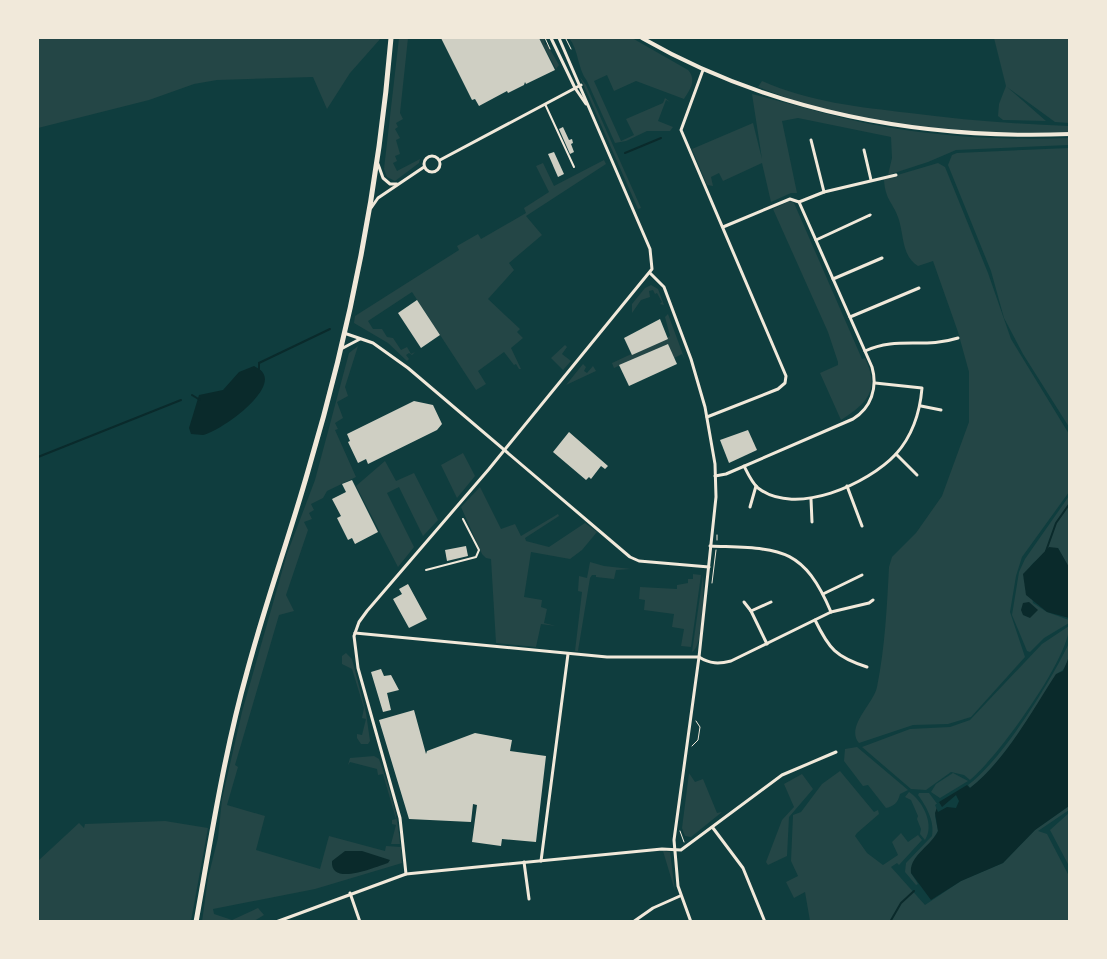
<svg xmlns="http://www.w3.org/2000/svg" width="1107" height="959" viewBox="0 0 1107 959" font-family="'Golos Text',sans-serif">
<rect width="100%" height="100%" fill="#0f3d3e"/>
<!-- green -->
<g fill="#244646">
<polygon points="38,38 381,38 350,73 327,109 313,77 217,80 194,84 149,100 38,128"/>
<polygon points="399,38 408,38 400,113 403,119 396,123 398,127 395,129 400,138 396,140 400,154 395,156 397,161 393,163 397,171 420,159 419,163 395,181 387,177 384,169"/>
<polygon points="539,38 544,38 545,45 547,44 559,65 556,69"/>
<path d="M569,38H632L688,70C697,80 690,90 684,99L636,81L614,91L607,75L594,81L621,141L634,135L626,119L663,103L665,98L670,102L666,100L658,121L673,127L670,131H647L626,141L615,143L587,81C577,68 579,50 569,38Z"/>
<polygon points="994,38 1069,38 1069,123 1055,122 1007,87 1046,121 1003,120 998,116 999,104 1006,86"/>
<polygon points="580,77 586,85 641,208 638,209"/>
<path d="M762,81C810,102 858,107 910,113C963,120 1016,124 1069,126V132C992,135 915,130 838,114C811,108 784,96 758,87Z"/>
<path d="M752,94C803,107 853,123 905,130C960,138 1014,140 1069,138V145L956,150L928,162L888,175L892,158L891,137L798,118L782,121L797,193H791L771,202L762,163L723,181L719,173L711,177L713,186L707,185L692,149L753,123L762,159Z"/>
<polygon points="1069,148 1070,148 1069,427 1023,354 1004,318 991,271 948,165 952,155 957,153"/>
<polygon points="604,160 606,164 526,216 542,235 509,263 514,270 488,299 520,329 517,332 523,338 511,348 521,369 519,369 516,364 514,365 504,352 478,371 486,384 476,390 412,292 368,321 373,329 382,329 387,337 393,338 401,350 407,347 411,354 415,352 412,355 409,353 406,355 409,359 407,361 388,343 354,323 355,316 459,250 457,246 478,234 481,239 526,213 524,208 549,192 536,166 543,163 554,186"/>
<path d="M938,163L945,167L988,273L1011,339L1069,434V492L1022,557L1016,576L1010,612L1025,657L971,717L948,724L913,725L859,743C845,727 874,703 877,687C885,648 887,606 889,567L892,557L916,533L942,496L969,422V372L958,332L933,261L918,266C902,256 904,237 899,220C894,203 885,201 884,179Z"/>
<path d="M790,201L794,203L862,359L865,358C880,390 868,403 841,420L820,373L838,365V362L828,332L773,209Z"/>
<polygon points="651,285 658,289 664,305 660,304 662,302 657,293 655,294 653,290 649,291 650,297 641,300 632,313 632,304 645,288"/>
<polygon points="668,314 685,360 682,354 674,358 668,344 614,368 612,363 670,336 665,317"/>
<polygon points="565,345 567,347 562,354 571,361 563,370 551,358"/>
<polygon points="358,346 345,387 348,396 337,402 343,418 335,423 338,429 335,430 356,477 327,491 323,498 311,504 314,510 309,513 312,519 304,522 308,530 286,595 294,611 279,615 235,765 238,767 227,805 265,816 256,850 320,869 329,836 385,851 386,846 401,847 402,863 315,889 213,909 214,914 232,920 258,908 264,915 254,921 202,922 208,878 218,838 222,799 242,712 287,554 315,480 349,353"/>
<polygon points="583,364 586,367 584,371 587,373 593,366 596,371 566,385"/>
<polygon points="463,453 475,476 457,498 441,465"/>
<polygon points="385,461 396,481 414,473 438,520 423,536 399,487 387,493 414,547 398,567 356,486"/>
<polygon points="480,487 501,529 515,524 521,536 558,514 559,516 525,538 526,541 549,547 585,523 597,532 582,550 570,559 531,552 524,597 542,600 541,607 547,609 544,623 556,626 541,624 536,647 496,643 491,559 486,558 482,554 461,507"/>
<path d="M1069,496V569L1058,548C1022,568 1027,563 1033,603L1047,612L1069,620V623L1044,638L1030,652L1027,651L1012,615L1019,572L1025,559Z"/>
<polygon points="590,562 604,566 631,569 616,570 614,579 596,577 596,575 592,575 590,578 578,651 575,651 582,592 578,591 579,576 587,578"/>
<polygon points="693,574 701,575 691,647 681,646 684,629 672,627 674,614 644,610 645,600 639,599 640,587 677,589 677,585 688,583 688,579 693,579"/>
<path d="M703,575C704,589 704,646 692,652Z"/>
<path d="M1069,626C1070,658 996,759 970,780L964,775L951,772L926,790L911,789L862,747L910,729L950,727L970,720L1042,644Z"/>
<path d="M1069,643C1069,654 1069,669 1058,673C1034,709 1004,762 970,788L968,785C1002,760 1050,683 1069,643Z"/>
<polygon points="346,653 352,659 366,713 370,741 368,744 361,744 357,738 357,734 362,735 366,719 362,718 364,708 352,669 342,664 342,656"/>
<path d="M857,747L908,790L900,794C898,802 895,806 886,808L868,785L863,786L844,761L845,749Z"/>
<path d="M374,756L379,759C389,786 398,815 400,844H391L396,825L392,824V820L396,819L383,774L378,775L377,769L350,762L348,765L350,758Z"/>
<polygon points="840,771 874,812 878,810 879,814 857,833 855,836 867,853 883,865 898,855 892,842 901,833 908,842 918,835 922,840 899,865 897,863 891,867 925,905 961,881 1003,863 1035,830 1069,806 1069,810 1038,831 1047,834 1069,876 1069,921 810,921 805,892 794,898 786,882 798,876 791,861 793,815 801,812 822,784"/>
<polygon points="689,773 695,782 703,779 717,813 722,812 691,837 685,836 682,828"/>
<polygon points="953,773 968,781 940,798 931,792 936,784"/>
<polygon points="802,774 813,789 789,817 787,856 768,865 766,862 782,820 794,807 784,784"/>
<path d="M909,792C923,801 935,825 925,840L920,834L921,829L917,819L918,816L911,800L905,797Z"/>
<path d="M919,793H929L938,805L935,816L938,831L911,873L918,884L916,885L905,872L906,863L932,836C935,821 926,806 918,795Z"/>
<polygon points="1069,813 1069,866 1050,830"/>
<polygon points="165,821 208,828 191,921 38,921 38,861 79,823 84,828 85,824"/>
<polygon points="663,851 670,852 675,891"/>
</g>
<!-- water -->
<g fill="#0a2a2b">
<path d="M254,366C257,368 262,370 263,373C276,392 219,432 203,435C199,435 195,434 191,434L189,428L199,395L223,390L239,372Z"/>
<polygon points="1049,547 1058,548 1069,567 1069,618 1047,612 1026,595 1023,574"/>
<polygon points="1029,602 1038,610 1030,618 1023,615 1021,610 1023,603"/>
<path d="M1069,657V806L1035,830L1003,863L961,881L931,900L911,873C909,856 931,846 938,831L935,813L939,802L967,785L970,788C1005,761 1032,711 1056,674L1063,671Z"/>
<path d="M345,851H362L390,860L388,863C375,867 330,887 332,861Z"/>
</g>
<!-- pier -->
<polygon fill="#0f3d3e" points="956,795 959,801 956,808 947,807 938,812 935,805 939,802 942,807"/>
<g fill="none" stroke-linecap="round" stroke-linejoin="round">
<!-- stream -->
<g stroke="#0a2a2b" stroke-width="2">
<polyline points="625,153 661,138"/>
<polyline points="259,369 259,363 330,329"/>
<polyline points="192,395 200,400"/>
<polyline points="38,457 181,400"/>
<polyline points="1046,551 1056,523 1070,503"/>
<polyline points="890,922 901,903 914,891"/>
</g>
</g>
<!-- building -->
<g fill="#cfcfc3">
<polygon points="441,38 539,38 555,70 526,84 525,82 524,85 508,93 507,91 479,106 475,99 472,100"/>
<polygon points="563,127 569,140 572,139 573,143 571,144 574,152 570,154 559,129"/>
<polygon points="554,152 564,174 558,177 548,154"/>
<polygon points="417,300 440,335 421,348 398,313"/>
<polygon points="660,319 668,339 632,355 624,338"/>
<polygon points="668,344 677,364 629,386 619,365"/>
<polygon points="414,401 433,405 442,424 437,430 368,464 366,459 358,463 348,442 350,441 347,434"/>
<polygon points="748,430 757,450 729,463 720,440"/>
<polygon points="569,432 608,466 605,469 601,466 591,479 589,477 586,480 553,452"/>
<polygon points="352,480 378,532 355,544 352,538 348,540 337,518 341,516 332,499 346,492 342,484"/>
<polygon points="466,546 468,556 447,561 445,550"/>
<polygon points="408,584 427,619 409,628 393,599 402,594 399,589"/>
<polygon points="381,669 384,676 391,675 399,690 387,693 391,710 383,712 371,672"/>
<polygon points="414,710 426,754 427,751 475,733 512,740 510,751 546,756 536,842 502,839 501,846 472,842 477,805 473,804 471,822 409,819 379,720"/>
</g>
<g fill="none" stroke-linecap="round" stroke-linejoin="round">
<!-- path -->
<g stroke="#f1e9da" stroke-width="1">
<polyline points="545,38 550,49"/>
<polyline points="566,39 571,49"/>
<polyline points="717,540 717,535"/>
<polyline points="712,583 716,550"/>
<polyline points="692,746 698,740 700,727 696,721"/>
<polyline points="680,831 684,842"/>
</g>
<!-- service -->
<g stroke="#f1e9da" stroke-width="2">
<polyline points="545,104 574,167"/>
<polyline points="426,570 476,557 479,550 463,519"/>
</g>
<!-- minor -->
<g stroke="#f1e9da" stroke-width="3">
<polyline points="551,38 575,88 586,104"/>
<polyline points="703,70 681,130 786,376 785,383 778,389 707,417"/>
<polyline points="811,140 824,192"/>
<polyline points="864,150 871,180"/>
<circle cx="432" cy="164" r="8"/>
<polyline points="440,160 581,85"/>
<polyline points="378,164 383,178 390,184 397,184"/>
<polyline points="371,208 378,198 424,167"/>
<polyline points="723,227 790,199 799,202 824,192 896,175"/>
<polyline points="816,240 870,215"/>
<polyline points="650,273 664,287 691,359 705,407 715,464 716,497 699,657 674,840 678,886 691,922"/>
<polyline points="833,279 882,258"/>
<polyline points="850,317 919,288"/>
<polyline points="344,333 373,343 408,368 630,557 639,561 709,567"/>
<polyline points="341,349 360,339"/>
<path d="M865,351C897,336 924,349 958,338"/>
<polyline points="921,406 941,410"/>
<polyline points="896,454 917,475"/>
<path d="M744,466C748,474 752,483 758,488C796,517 868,484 896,454C913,435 920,412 922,388L875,383"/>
<path d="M715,476L726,474L853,419C871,408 878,388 872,367L799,202"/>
<polyline points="847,486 862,526"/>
<polyline points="811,499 812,522"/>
<polyline points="750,507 756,486"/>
<path d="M710,546C778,549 802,544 831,612"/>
<polyline points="823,594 862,575"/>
<polyline points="744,602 751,611"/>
<path d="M815,620C829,649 836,657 867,667"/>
<path d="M355,633L607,657H699C710,664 719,664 731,661L831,612L869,603L873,600"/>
<polyline points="767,644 751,611 771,602"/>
<polyline points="713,828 743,868 765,922"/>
<polyline points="541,861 568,654"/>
<polyline points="524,862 529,899"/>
<polyline points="406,874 400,818 358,668 354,636 359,622 367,611 489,469 652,269 650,249 559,38"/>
<polyline points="350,893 360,922"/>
<polyline points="276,922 406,874 662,849 681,850 782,775 836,752"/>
<polyline points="633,922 653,908 680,896"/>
</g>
<!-- tertiary -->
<path stroke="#f1e9da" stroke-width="4" d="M642,38C771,112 921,140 1070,134"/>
<!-- primary -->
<path stroke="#f1e9da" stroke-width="5" d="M196,922C211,838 224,754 247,672C265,604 289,538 308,471C350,330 379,184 391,38"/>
</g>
<!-- border -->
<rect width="1107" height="959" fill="none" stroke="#f1e9da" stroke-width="78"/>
</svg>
